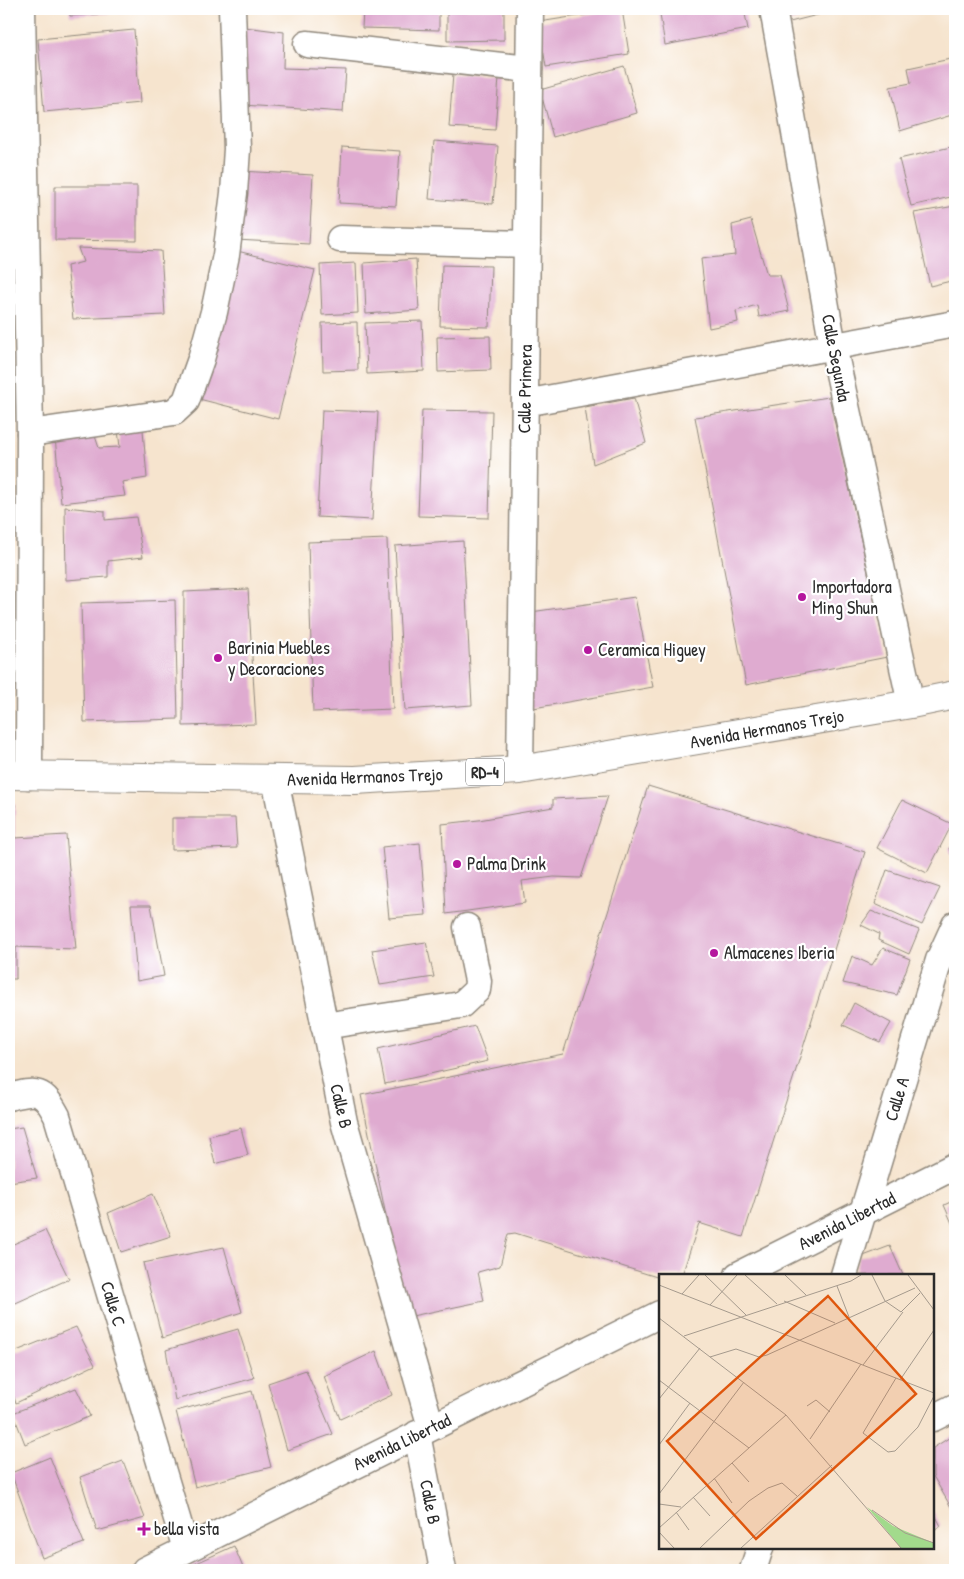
<svg xmlns="http://www.w3.org/2000/svg" width="964" height="1579" viewBox="0 0 964 1579" font-family="'Patrick Hand',sans-serif">
<rect width="100%" height="100%" fill="#fff"/>
<filter id="ink" filterUnits="userSpaceOnUse"><feTurbulence type="fractalNoise" baseFrequency=".02" numOctaves="2"/><feDisplacementMap in="SourceGraphic" scale="10" xChannelSelector="R" yChannelSelector="G"/><feConvolveMatrix kernelMatrix="1 2 1 2 8 2 1 2 1" color-interpolation-filters="sRGB"/></filter>
<filter id="wash" filterUnits="userSpaceOnUse"><feTurbulence type="fractalNoise" baseFrequency=".0096" numOctaves="4" result="noise"/><feDisplacementMap in="SourceGraphic" scale="20" xChannelSelector="R" yChannelSelector="G"/><feGaussianBlur stdDeviation="1.12" result="paint"/><feColorMatrix in="noise" values="0 0 0 0 0 0 0 0 0 0 0 0 0 0 0 0 0 1.4 0 .05"/><feComposite in="paint" operator="in"/></filter>
<g filter="url(#wash)">
<rect width="100%" height="100%" fill="#f6e4ce"/>
<g id="blocks">
<!-- building -->
<g fill="#dfabd0">
<polygon points="69,9 129,9 129,12 70,16"/>
<polygon points="363,9 439,9 439,30 362,28"/>
<polygon points="447,9 504,9 504,40 447,41"/>
<polygon points="622,9 629,54 546,67 539,22"/>
<polygon points="659,9 744,9 748,29 665,45"/>
<polygon points="781,9 841,9 782,24"/>
<polygon points="245,27 284,32 283,68 346,70 343,112 243,105"/>
<polygon points="134,30 140,103 44,112 38,39"/>
<polygon points="955,58 955,114 900,131 890,87 911,83 908,68"/>
<polygon points="624,66 637,113 553,137 540,90"/>
<polygon points="453,74 499,77 495,130 449,127"/>
<polygon points="434,141 498,146 493,204 429,199"/>
<polygon points="955,146 955,196 911,206 899,159"/>
<polygon points="342,147 400,151 396,206 339,203"/>
<polygon points="240,171 313,175 309,244 236,240"/>
<polygon points="55,186 137,186 137,241 55,240"/>
<polygon points="955,206 955,280 930,286 914,213"/>
<polygon points="751,220 767,275 780,275 789,311 759,317 757,305 736,311 738,322 709,328 701,259 735,255 732,225"/>
<polygon points="78,248 161,251 165,315 73,319 67,266 83,262"/>
<polygon points="229,249 315,270 278,419 191,397"/>
<polygon points="416,259 419,310 366,314 364,263"/>
<polygon points="356,263 358,313 322,315 320,265"/>
<polygon points="442,265 491,266 489,327 440,326"/>
<polygon points="422,321 424,371 367,374 365,323"/>
<polygon points="357,322 358,370 323,371 322,323"/>
<polygon points="490,336 491,370 438,372 437,337"/>
<polygon points="829,397 887,657 746,685 695,417"/>
<polygon points="634,398 646,443 593,464 585,407"/>
<polygon points="322,410 378,412 372,520 317,517"/>
<polygon points="422,410 492,411 489,518 418,516"/>
<polygon points="118,430 143,430 147,478 122,482 125,496 61,503 55,437 95,436 99,448 120,447"/>
<polygon points="65,507 105,511 105,520 136,517 143,557 108,561 108,577 66,580"/>
<polygon points="387,539 393,709 313,712 308,542"/>
<polygon points="463,541 472,705 405,710 395,546"/>
<polygon points="248,589 256,724 183,726 184,592"/>
<polygon points="635,597 653,687 528,709 531,612"/>
<polygon points="175,600 178,719 84,722 81,603"/>
<polygon points="648,786 865,852 743,1237 699,1223 682,1275 660,1275 660,1278 515,1233 508,1234 500,1266 478,1272 484,1301 407,1317 361,1095 563,1054"/>
<polygon points="608,796 581,878 554,877 522,881 525,903 446,914 442,824 479,820 553,807 553,799"/>
<polygon points="902,800 952,824 927,873 877,848"/>
<polygon points="9,804 15,804 15,838 66,835 76,949 16,947 16,979 9,979"/>
<polygon points="172,818 235,818 237,848 172,850"/>
<polygon points="420,843 426,915 389,918 382,847"/>
<polygon points="955,845 955,864 949,848"/>
<polygon points="887,870 940,888 922,925 875,904"/>
<polygon points="131,905 151,905 164,976 137,981"/>
<polygon points="871,911 919,930 909,954 878,940 879,934 861,925"/>
<polygon points="426,942 434,977 380,985 372,950"/>
<polygon points="883,948 910,959 897,995 843,983 852,956 872,965"/>
<polygon points="854,1003 891,1023 880,1042 843,1025"/>
<polygon points="475,1026 488,1061 385,1084 378,1049"/>
<polygon points="22,1127 37,1178 9,1182 9,1129"/>
<polygon points="241,1128 248,1155 215,1164 209,1136"/>
<polygon points="153,1194 171,1236 121,1252 108,1213"/>
<polygon points="955,1200 955,1230 944,1205"/>
<polygon points="45,1230 69,1279 9,1306 9,1246"/>
<polygon points="890,1246 903,1275 855,1275 858,1258"/>
<polygon points="224,1247 242,1312 162,1338 143,1263"/>
<polygon points="76,1327 95,1365 16,1403 9,1384 9,1354"/>
<polygon points="238,1329 254,1378 175,1400 166,1350"/>
<polygon points="376,1351 392,1395 340,1419 324,1376"/>
<polygon points="306,1370 333,1434 287,1450 268,1383"/>
<polygon points="76,1388 90,1416 25,1444 13,1413"/>
<polygon points="252,1391 271,1467 195,1487 176,1411"/>
<polygon points="955,1434 955,1514 933,1476 933,1448"/>
<polygon points="50,1457 84,1543 42,1558 11,1473"/>
<polygon points="123,1461 145,1518 97,1531 80,1477"/>
<polygon points="933,1511 941,1526 933,1530"/>
<polygon points="234,1546 244,1570 191,1570 190,1566"/>
</g>
</g>
</g>
<g filter="url(#ink)">
<use href="#blocks" fill-opacity="0" stroke="#90887c" stroke-width="1"/>
<g fill="none" stroke-linecap="round" stroke-linejoin="round">
<!-- minor casing -->
<g stroke="#90887c" stroke-width="29">
<g id="minor">
<polyline points="22,9 30,433 29,776"/>
<polyline points="773,9 833,346 911,704"/>
<polyline points="307,44 529,69"/>
<polyline points="340,239 527,244"/>
<polyline points="525,403 955,324"/>
<polyline points="30,433 174,412 186,401 201,359 214,312 226,255 234,193 237,149 232,9"/>
<polyline points="520,770 530,9"/>
<polyline points="275,779 344,1122 431,1427"/>
<polyline points="324,1026 461,1005 477,990 478,981 467,927"/>
<path d="M9,1097C37,1090 43,1089 57,1116L186,1549"/>
<polyline points="738,1275 955,1166"/>
<polyline points="844,1275 939,960 955,925"/>
<polyline points="933,1418 955,1407"/>
<polyline points="417,1434 443,1570"/>
<polyline points="145,1570 660,1314"/>
<polyline points="753,1570 760,1548"/>
</g>
</g>
<!-- major casing -->
<g stroke="#90887c" stroke-width="30">
<polyline id="major" points="9,775 355,780 520,770 911,704 955,695"/>
</g>
<!-- minor -->
<use href="#minor" stroke="#fff" stroke-width="26"/>
<!-- major -->
<use href="#major" stroke="#fff" stroke-width="28"/>
</g>
</g>
<!-- markers -->
<g fill="#b5179e" stroke="#fff" stroke-width="2">
<circle cx="802" cy="597" r="5"/>
<circle cx="588" cy="650" r="5"/>
<circle cx="218" cy="658" r="5"/>
<circle cx="457" cy="864" r="5"/>
<circle cx="714" cy="953" r="5"/>
<path d="M141.5 1521.5h5v5h5v5h-5v5h-5v-5h-5v-5h5z"/>
</g>
<g text-anchor="middle" stroke-width="4.5" stroke-linejoin="round" paint-order="stroke">
<!-- shield labels -->
<rect fill="#fff" stroke="#6b6b6b" stroke-width="1" x="466" y="758.5" width="38" height="27" rx="4"/>
<g font-size="16" font-weight="bold" fill="#2b2b2b">
<text x="485" y="778">RD-4</text>
</g>
<!-- street labels -->
<g font-size="18" fill="#2b2b2b" stroke="#fff">
<text transform="translate(836 358) rotate(79)" y="6">Calle Segunda</text>
<text transform="translate(525 389) rotate(-89)" y="6">Calle Primera</text>
<text transform="translate(767 729) rotate(-10)" y="6">Avenida Hermanos Trejo</text>
<text transform="translate(365 777) rotate(-2)" y="6">Avenida Hermanos Trejo</text>
<text transform="translate(897 1099) rotate(-73)" y="6">Calle A</text>
<text transform="translate(341 1106) rotate(77)" y="6">Calle B</text>
<text transform="translate(847 1221) rotate(-27)" y="6">Avenida Libertad</text>
<text transform="translate(113 1304) rotate(73)" y="6">Calle C</text>
<text transform="translate(402 1442) rotate(-26)" y="6">Avenida Libertad</text>
<text transform="translate(430 1502) rotate(79)" y="6">Calle B</text>
</g>
<!-- poi labels -->
<g font-size="18" fill="#2b2b2b" stroke="#fff" text-anchor="start">
<text x="812" y="593">Importadora<tspan x="812" dy="21">Ming Shun</tspan></text>
<text x="228" y="654">Barinia Muebles<tspan x="228" dy="21">y Decoraciones</tspan></text>
<text x="598" y="656">Ceramica Higuey</text>
<text x="467" y="870">Palma Drink</text>
<text x="724" y="959">Almacenes Iberia</text>
<text x="154" y="1535">bella vista</text>
</g>
</g>
<!-- overview -->
<g transform="translate(659 1274)">
<rect width="275" height="275" fill="#f6e4ce"/>
<path d="M208,233L234,252L275,269V274H242Z" fill="#a2da8c"/>
<path fill="none" stroke="#a59a8d" stroke-width="1" d="M46,1L87,41M86,1L118,30M126,1L147,21M213,1L226,27L242,38L261,19M249,1L275,36M0,11L275,119M178,12L190,43M23,20L40,1M125,27L176,49M51,31L78,1M0,44L127,141L242,274M25,62L192,7L202,1M51,83L77,75L100,83L108,81L256,14M204,91L244,38M237,104L204,159L229,178L236,177L259,153L275,122M0,106L90,174M241,106L275,56M0,125L41,74M148,132L157,126L171,138M151,165L202,90M0,171L31,129M73,189L90,208M55,204L73,229M0,220L85,108M34,223L51,242M0,230L22,233M213,236L246,259L275,269M17,238L30,256M0,254L127,141M0,258L15,274M41,274L90,227L109,214L123,209L138,222M82,274L173,191"/>
<path fill="#df570e" fill-opacity="0.15" stroke="#df570e" stroke-width="2.5" d="M169,22L257,120L97,265L8,167Z"/>
<rect width="275" height="275" fill="none" stroke="#2b2b2b" stroke-width="2.5"/>
</g>
<!-- margin -->
<rect width="964" height="1579" fill="none" stroke="#fff" stroke-width="30"/>
</svg>
